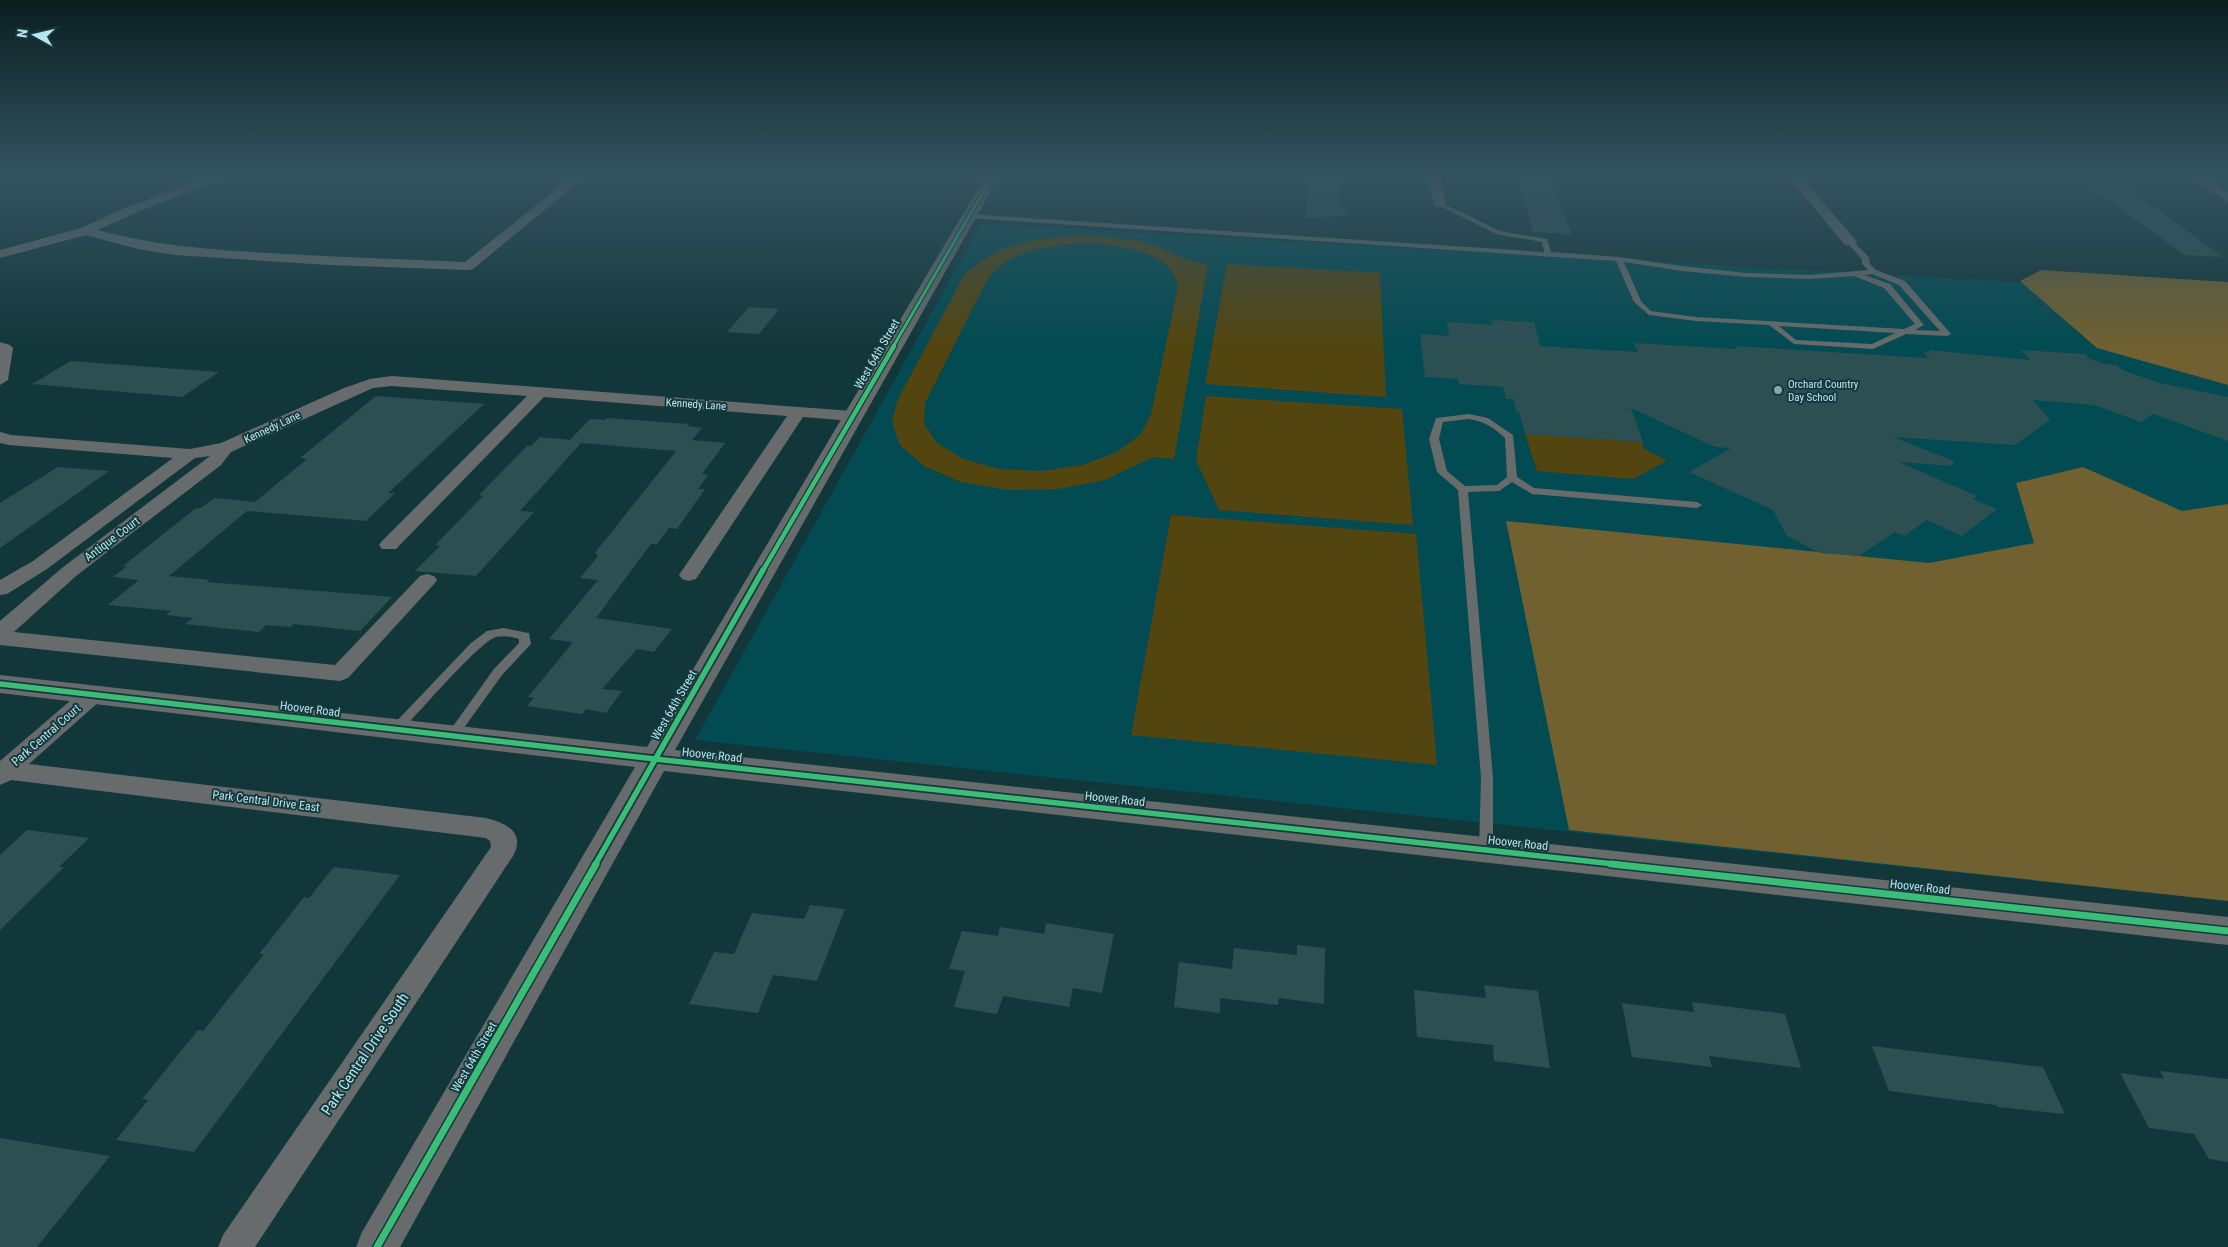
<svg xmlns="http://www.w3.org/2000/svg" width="2228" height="1247" viewBox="0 0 2228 1247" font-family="'Roboto Condensed',sans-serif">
<rect width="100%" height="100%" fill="#12373a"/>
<!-- built -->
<polygon fill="#024b52" points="981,224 2228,294 2228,901 695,740"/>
<!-- green -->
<g fill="#534510" fill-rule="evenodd">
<path d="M1080,235C1104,237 1130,237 1153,245C1174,252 1184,263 1208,264L1174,459L1153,457L1105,480L1058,489L1008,490L961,482L924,466L900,445L892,422L898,399L964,275C1000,242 1033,239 1080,235ZM1092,243C1123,247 1170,250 1178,286L1151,414L1141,434L1117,452L1083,465L1042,471L999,469L963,459L937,443L924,424L925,403L988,278C1013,247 1055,245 1092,243Z"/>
<polygon points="1227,264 1380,273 1386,397 1205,384"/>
<polygon points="1206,396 1402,409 1413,525 1219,510 1196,460"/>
<polygon points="1525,434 1643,442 1643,448 1667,461 1633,479 1537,471"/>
<polygon points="1171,515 1416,534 1437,765 1131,735"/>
</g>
<!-- forest -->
<g fill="#716130">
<polygon points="2041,270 2228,282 2228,385 2097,348 2020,281"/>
<polygon points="2083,467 2182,511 2228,504 2228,901 1569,830 1506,521 1929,563 2034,543 2016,483"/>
</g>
<!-- building -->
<g fill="#2c4f52">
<polygon points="1309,175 1341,175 1340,201 1348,216 1305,217"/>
<polygon points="1517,175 1539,175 1541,180 1551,180 1572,234 1533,232"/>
<polygon points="2092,187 2130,189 2223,257 2184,255"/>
<polygon points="749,307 779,309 759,334 727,332"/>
<polygon points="1491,320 1534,322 1540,346 1638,352 1634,343 1737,349 1736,346 1928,358 1923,352 1931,353 1929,350 2030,360 2021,350 2085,354 2090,359 2105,364 2117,365 2122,370 2160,383 2228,397 2228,441 2153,414 2141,422 2094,405 2033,400 2050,420 2015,445 1893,437 1954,461 1953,466 1899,462 1977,496 1973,499 1997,509 1962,536 1927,520 1904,536 1895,532 1859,556 1820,553 1787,536 1773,510 1689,472 1731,448 1715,447 1631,408 1643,442 1525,434 1519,412 1516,412 1513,399 1506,399 1503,387 1459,384 1458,379 1425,377 1420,334 1449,336 1447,322 1493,325"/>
<polygon points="71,361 219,372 182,397 32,384"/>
<polygon points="376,396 484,404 388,493 395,493 366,521 247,511 169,576 210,580 207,582 392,597 360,631 294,624 291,627 266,625 259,632 185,624 193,618 166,615 171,611 108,605 139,580 113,577 127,566 123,566 196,508 201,508 214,498 255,502 307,459 300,458"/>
<polygon points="607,418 689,424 687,426 702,428 692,440 725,443 702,474 708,475 698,489 705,489 677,529 669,528 657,544 651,544 596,618 672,629 654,652 637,649 602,689 622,691 606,713 586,709 582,714 527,706 534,698 528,697 573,642 549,639 598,580 580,578 598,556 595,553 676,451 581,443 520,511 534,512 476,576 415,571 440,546 435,545 483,496 479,495 527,446 531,446 540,437 570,440 590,419 605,420"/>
<polygon points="58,467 109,471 0,548 0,503"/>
<polygon points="27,830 89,838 59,867 64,867 0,930 0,855"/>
<polygon points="334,867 400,875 194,1152 116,1140 148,1100 142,1099 198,1030 203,1031 264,954 259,954 304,897 309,898"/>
<polygon points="810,905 845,909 817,981 773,975 758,1013 689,1004 714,952 734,954 752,913 804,919"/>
<polygon points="1046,923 1114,934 1102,993 1073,988 1069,1007 1003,996 997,1014 954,1007 965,971 949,969 962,931 998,936 1000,927 1044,934"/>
<polygon points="1297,945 1325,948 1324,1004 1279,998 1278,1005 1220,998 1220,1013 1174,1007 1179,962 1232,969 1234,948 1297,955"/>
<polygon points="1484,985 1538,991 1550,1068 1494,1061 1493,1045 1417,1037 1414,990 1486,998"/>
<polygon points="1692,1002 1785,1014 1801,1068 1709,1056 1712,1067 1632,1057 1622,1003 1694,1012"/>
<polygon points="1872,1046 2043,1067 2065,1114 1998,1107 1996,1105 1889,1091"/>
<polygon points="2160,1071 2228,1079 2228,1162 2209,1159 2194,1134 2149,1128 2120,1073 2164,1079"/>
<polygon points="0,1138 110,1156 37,1247 0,1247"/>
</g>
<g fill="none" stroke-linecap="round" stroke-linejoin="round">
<!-- service -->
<g fill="#686b6b" fill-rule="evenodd">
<path d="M1440,202L1500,231L1547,239L1551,252L1619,257L1682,266L1746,273L1810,275L1868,270L1862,264V259L1846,242L1852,241L1869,257L1870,264L1876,270L1905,281L1951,334L1947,336L1906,334L1873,349L1794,344L1769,325L1696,321L1649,315L1634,302L1616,261L968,218L965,216L968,214L1544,252L1542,242L1496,234L1438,205L1437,204ZM1624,262L1682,271L1746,277L1810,279L1854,276L1884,288L1915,324L1904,329L1696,317L1651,311L1641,301ZM1872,274L1899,285L1940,331L1915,330L1924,325L1890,284L1864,275ZM1779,326L1895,333L1872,344L1796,340Z"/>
<path d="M1469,414L1488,418L1513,435L1517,477L1534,488L1697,502L1702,505L1697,508L1532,494L1512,482L1499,491L1468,492L1493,778V850L1491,854L1486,855L1481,854L1479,850L1481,778L1458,490L1437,472L1429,439L1436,418ZM1469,419C1484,421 1494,428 1505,438L1507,477L1497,485L1465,486L1447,471L1439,439L1443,422Z"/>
<path d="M503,628L529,633L531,644L502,675L456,739H448L446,736L494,669L519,643V639C512,637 504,635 496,637C479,642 417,715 400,732H392L390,729L392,726L471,643L487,631Z"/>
</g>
<!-- minor -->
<g fill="#686b6b" fill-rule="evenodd">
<path d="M215,175H231L135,213L98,230C157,246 206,249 267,253C333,257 399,259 465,262L574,175H587L473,269L468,270L329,265L175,255L138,249L86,235L0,258V250L81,228L127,207Z"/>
<polygon points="1428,175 1440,175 1446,204 1444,207 1436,207 1434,204"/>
<polygon points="1787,175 1799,175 1855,239 1857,242 1855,245 1845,245"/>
<polygon points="2185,175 2199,175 2228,193 2228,202"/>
<polygon points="0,342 10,345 13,348 8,380 0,385"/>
<polygon points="392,376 852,411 858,412 860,416 858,420 852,421 803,417 696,579 689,581 682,579 679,575 787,416 544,397 396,549 382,549 379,545 382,541 527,396 392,386 373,388 231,452 221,465 76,576 14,632 335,665 420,576 427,574 434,576 437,580 434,584 348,678 340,681 0,645 0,621 62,568 210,456 195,458 47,569 7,594 0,595 0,580 33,561 173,458 9,445 0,443 0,432 11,435 190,449 221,443 344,388 370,379"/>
<path d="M93,686L101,688L104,694L101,700L29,764L486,818C506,823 526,832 513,856L255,1247H218L223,1235L491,847L490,841L486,838L11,780L0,785V761L85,688Z"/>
</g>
<!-- tertiary -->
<polygon fill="#686b6b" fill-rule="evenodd" points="986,175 1000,175 675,750 2228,917 2228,945 664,771 400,1247 356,1247 362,1232 635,767 0,693 0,675 647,747"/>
<!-- cycleway-far3 casing -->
<g stroke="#15383c" stroke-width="5">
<polyline id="cycleway-far3" points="893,347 993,175"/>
</g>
<!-- cycleway-far2 casing -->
<g stroke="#15383c" stroke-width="7">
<polyline id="cycleway-far2" points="762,572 894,346"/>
</g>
<!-- cycleway-far1 casing -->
<g stroke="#15383c" stroke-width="9">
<g id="cycleway-far1">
<polyline points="0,684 655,759 1623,865"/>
<polyline points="595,865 763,570"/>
</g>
</g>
<!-- cycleway casing -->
<g stroke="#15383c" stroke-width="10">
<g id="cycleway">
<polyline points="1611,864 2228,931"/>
<polyline points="377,1247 596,864"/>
</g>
</g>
<!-- cycleway-far3 -->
<use href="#cycleway-far3" stroke="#3abd76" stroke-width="3"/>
<!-- cycleway-far2 -->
<use href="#cycleway-far2" stroke="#3abd76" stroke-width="4.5"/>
<!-- cycleway-far1 -->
<use href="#cycleway-far1" stroke="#3abd76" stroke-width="5.5"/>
<!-- cycleway -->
<use href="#cycleway" stroke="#3abd76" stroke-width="7"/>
</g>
<!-- sky -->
<linearGradient id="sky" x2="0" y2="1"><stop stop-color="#0a1e20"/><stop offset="0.5" stop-color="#335360"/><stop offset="1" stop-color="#335360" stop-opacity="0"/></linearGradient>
<rect width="2228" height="349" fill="url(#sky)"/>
<!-- markers -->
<circle fill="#7da9af" stroke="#15383c" stroke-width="2" cx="1778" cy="390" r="5"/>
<g text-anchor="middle" stroke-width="4" stroke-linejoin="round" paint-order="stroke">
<!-- far-poi labels -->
<g font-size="11" fill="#b6e7ee" stroke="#15383c" text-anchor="start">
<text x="1788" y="388">Orchard Country<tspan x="1788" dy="13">Day School</tspan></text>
</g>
<!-- far-street labels -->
<g font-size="11" fill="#b6e7ee" stroke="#15383c">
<text transform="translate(696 404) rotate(4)" y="4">Kennedy Lane</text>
<text transform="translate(272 427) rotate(-25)" y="4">Kennedy Lane</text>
</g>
<!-- street labels -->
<g font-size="12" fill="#b6e7ee" stroke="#15383c">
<text transform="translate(877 354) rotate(-60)" y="4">West 64th Street</text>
<text transform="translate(112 539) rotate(-37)" y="4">Antique Court</text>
<text transform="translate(674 705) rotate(-60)" y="4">West 64th Street</text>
<text transform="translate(310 709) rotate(7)" y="4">Hoover Road</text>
<text transform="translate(46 735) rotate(-41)" y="4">Park Central Court</text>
<text transform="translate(712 755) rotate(6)" y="4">Hoover Road</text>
<text transform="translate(1115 799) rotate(6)" y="4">Hoover Road</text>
<text transform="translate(266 801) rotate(7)" y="4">Park Central Drive East</text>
<text transform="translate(1518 843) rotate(6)" y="4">Hoover Road</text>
<text transform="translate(1920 887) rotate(6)" y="4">Hoover Road</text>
<text transform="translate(474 1057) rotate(-60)" y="4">West 64th Street</text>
</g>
<!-- near-street labels -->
<g font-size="15" fill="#b6e7ee" stroke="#15383c">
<text transform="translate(365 1054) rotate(-56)" y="5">Park Central Drive South</text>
</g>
</g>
<!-- north arrow -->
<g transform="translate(35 35) rotate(278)" stroke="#15383c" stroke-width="4" paint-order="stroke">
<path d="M0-4L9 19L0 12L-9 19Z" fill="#b6e7ee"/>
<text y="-8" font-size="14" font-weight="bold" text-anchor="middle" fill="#b6e7ee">N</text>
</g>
</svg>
